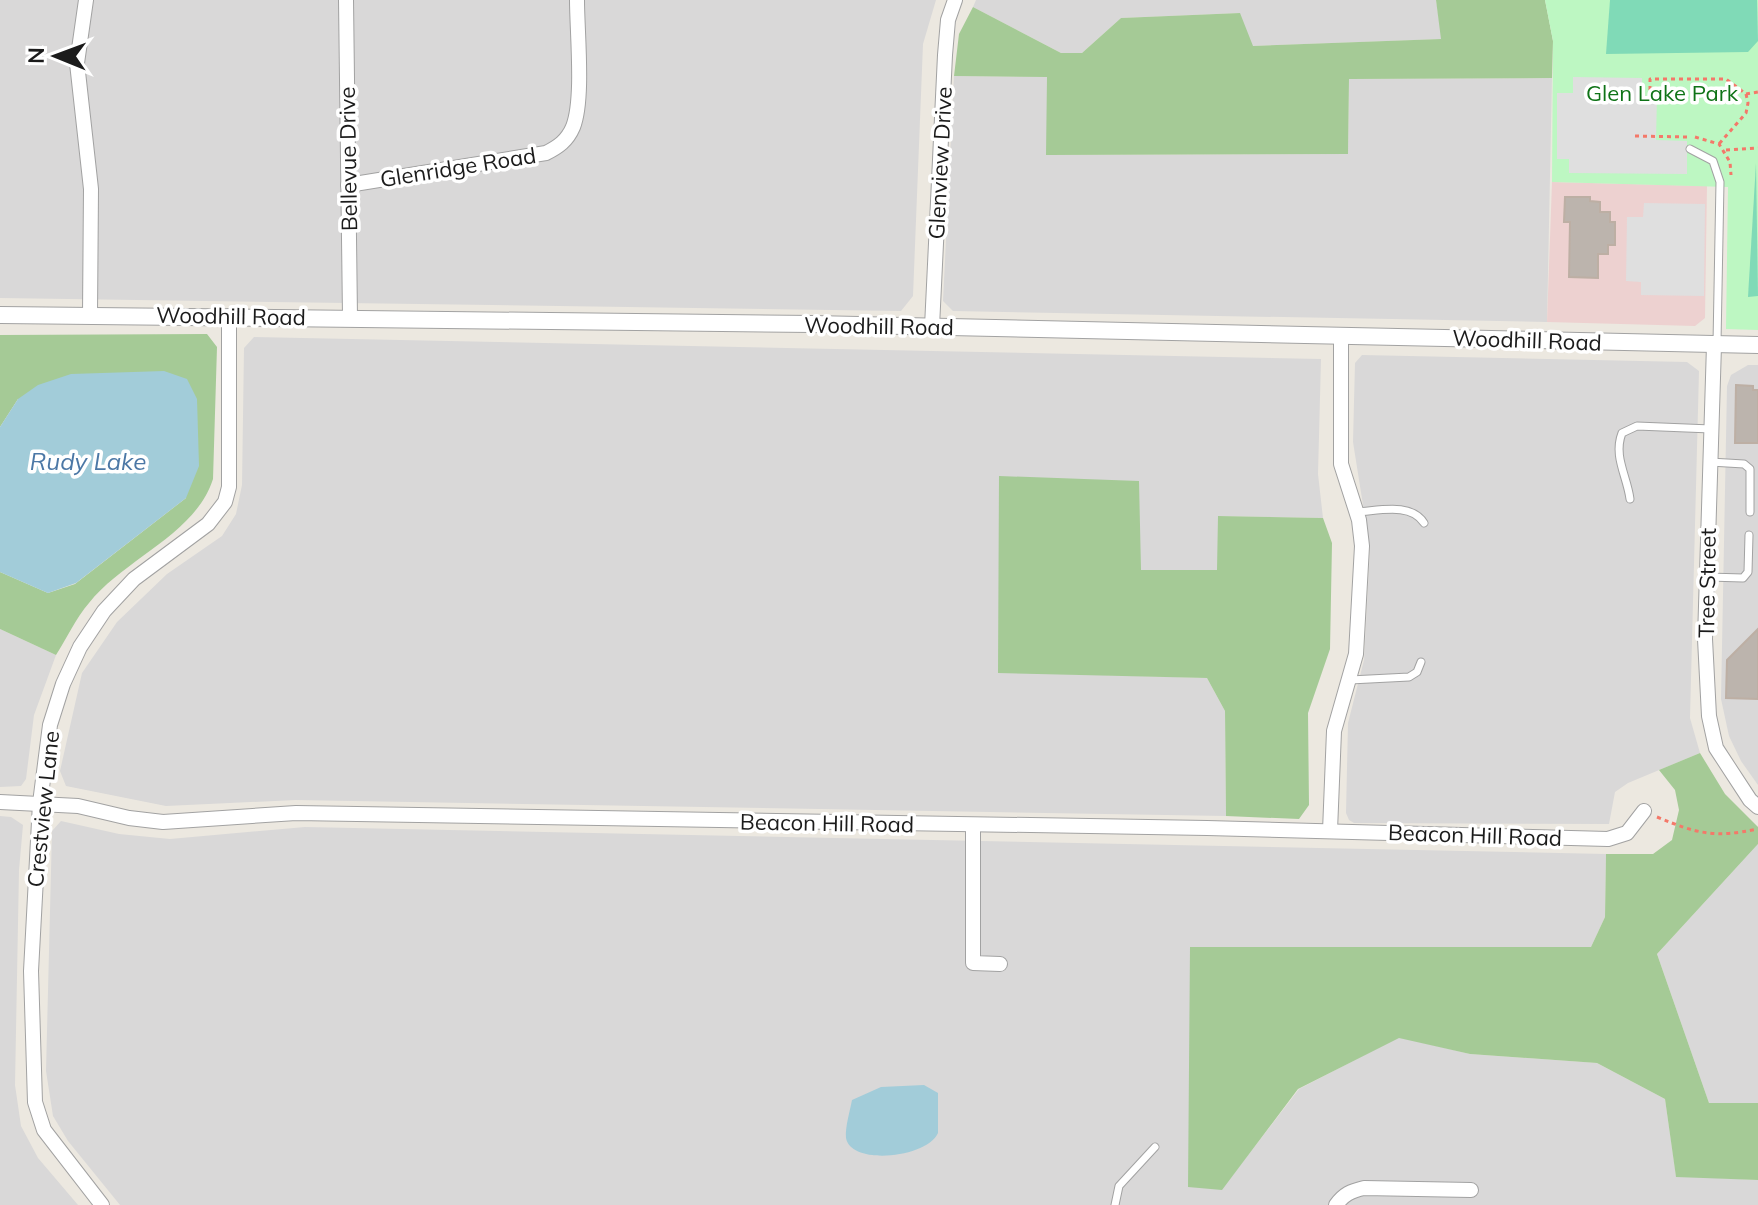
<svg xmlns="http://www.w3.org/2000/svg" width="1758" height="1205" viewBox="0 0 1758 1205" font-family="Mulish,sans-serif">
<rect width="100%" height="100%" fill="#ece8e0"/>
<!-- residential -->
<g fill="#d9d8d8">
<polygon points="0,0 936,0 923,44 913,296 901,311 0,298"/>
<polygon points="976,0 1436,0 1442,39 1252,46 1239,13 1121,18 1082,53 1061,53 973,7"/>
<polygon points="954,76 1047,77 1047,155 1348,154 1349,79 1552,78 1547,322 953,311 943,301"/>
<polygon points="254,337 1321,359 1318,474 1323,518 1219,516 1218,571 1141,570 998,672 1207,678 1225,711 1226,816 296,800 166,806 66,786 60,771 82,673 117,622 167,574 222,536 236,514 242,485 244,348"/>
<polygon points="1362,355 1687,362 1699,371 1690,718 1700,753 1628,783 1615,792 1609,824 1354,823 1349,820 1346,813 1348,723 1364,660 1370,549 1353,442 1355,363"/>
<polygon points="1748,365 1758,365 1758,785 1741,761 1729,736 1721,699 1727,386 1731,375"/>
<polygon points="0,629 56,655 34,715 26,779 21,786 0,787"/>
<polygon points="0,816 11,817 23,825 19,870 15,1085 21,1126 38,1158 78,1205 0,1205"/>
<polygon points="61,821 119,834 170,839 305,827 1606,854 1605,917 1591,947 1190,947 1222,1189 1299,1089 1399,1037 1470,1054 1597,1063 1665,1099 1676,1176 1758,1180 1758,1205 120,1205 68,1141 53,1116 46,1071 52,831"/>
<polygon points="1758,844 1758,1103 1709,1103 1657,954"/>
</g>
<!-- commercial -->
<polygon fill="#edd1d0" points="1552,182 1707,186 1705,318 1695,326 1547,322"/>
<!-- forest -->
<g fill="#a5ca96">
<polygon points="1436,0 1545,0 1553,41 1552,78 1349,79 1348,154 1046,155 1047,77 954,76 959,34 973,7 1061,53 1082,53 1121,18 1240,13 1253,46 1441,39"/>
<path d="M207,334L217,347L213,479C195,535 125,558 89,603C76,618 67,638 56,655L0,629V572L48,593L75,584L186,498L18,399L0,427V335Z"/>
<polygon points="999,476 1139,481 1141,570 1217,570 1218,516 1323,518 1332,543 1330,649 1308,713 1309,805 1299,819 1226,816 1225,711 1207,678 998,673"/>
<polygon points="1700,753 1725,794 1758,827 1758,844 1657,954 1709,1103 1758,1103 1758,1180 1676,1177 1665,1099 1597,1063 1470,1054 1399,1038 1298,1089 1222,1190 1188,1187 1190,947 1591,947 1605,917 1606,854 1653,854 1672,840 1679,810 1675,790 1659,770"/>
</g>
<!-- park -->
<polygon fill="#bdf7c2" points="1545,0 1758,0 1758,330 1726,329 1728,187 1552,182 1553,41"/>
<!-- pitch -->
<g fill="#80dab7">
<polygon points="1610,0 1757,0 1758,41 1748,52 1606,54"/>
<polygon points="1756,163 1758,296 1748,297"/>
</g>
<!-- parking -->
<g fill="#dfdfdf">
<polygon points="1573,77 1642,78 1642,96 1657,96 1656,140 1687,141 1687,174 1569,173 1569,159 1557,159 1557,93 1573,93"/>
<polygon points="1644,203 1705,204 1704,296 1641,295 1641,282 1626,281 1627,217 1643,217"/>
</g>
<!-- water -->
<g fill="#a2ccd9">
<polygon points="164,371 187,379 197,399 199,466 186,498 76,583 48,593 0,572 0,427 18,399 38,385 71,374"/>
<path d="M924,1085L938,1093V1133C927,1158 851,1166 846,1138C845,1127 850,1111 852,1100L881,1087Z"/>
</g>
<!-- building -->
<g fill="#bcb4ad" stroke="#bdafa4" stroke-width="2">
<polygon points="1565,197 1590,197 1590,201 1600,202 1600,212 1610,212 1610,222 1615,222 1615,245 1608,245 1608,254 1598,254 1598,278 1569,277 1570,222 1564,222"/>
<polygon points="1736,385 1753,386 1753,390 1758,390 1758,443 1735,443"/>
<polygon points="1758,629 1758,699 1726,698 1727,660"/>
</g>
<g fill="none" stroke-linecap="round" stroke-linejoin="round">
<!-- service casing -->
<g stroke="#a2a2a2" stroke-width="9">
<g id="service">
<polyline points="1690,149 1713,161 1720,182 1717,343"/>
<polyline points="1710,462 1744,464 1750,469 1750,512"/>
<path d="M1630,499C1627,476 1613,456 1622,433L1637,426L1711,429"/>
<path d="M1357,512C1378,511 1411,502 1424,523"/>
<polyline points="1708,577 1743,578 1748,572 1749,535"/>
<polyline points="1350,680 1409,677 1417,672 1421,662"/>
<polyline points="1115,1205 1119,1186 1155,1147"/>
</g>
</g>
<!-- minor casing -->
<g stroke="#a2a2a2" stroke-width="16">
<g id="minor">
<polyline points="86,0 77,63 91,189 90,315"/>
<polyline points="346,0 350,317"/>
<path d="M348,185L546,153C558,147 567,141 573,127C584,99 577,33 577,0"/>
<polyline points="932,327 945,55 948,20 955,0"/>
<polyline points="1714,345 1705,639 1709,716 1716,748 1750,800 1758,807"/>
<polyline points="0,802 78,806 129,818 163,822 296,813 1207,828 1608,839 1627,833 1644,811"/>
<polyline points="973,826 973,963 1000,964"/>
<polyline points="1330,831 1334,731 1356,654 1362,546 1359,520 1341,464 1341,335"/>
<polyline points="102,1205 44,1130 35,1102 31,971 40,803 50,725 63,684 80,647 104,611 134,579 208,524 225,502 229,487 229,316"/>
<path d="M1336,1205C1344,1194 1351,1191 1364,1188L1471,1190"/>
</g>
</g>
<!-- tertiary casing -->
<g stroke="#a2a2a2" stroke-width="18">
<polyline id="tertiary" points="0,315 813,324 1758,345"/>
</g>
<!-- path -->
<g stroke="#f47869" stroke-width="3" stroke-dasharray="4 4" stroke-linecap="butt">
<polyline points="1650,90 1650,79 1726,79 1746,94 1748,103 1746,113 1719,144"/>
<polyline points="1746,94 1758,92"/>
<polyline points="1635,136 1688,137"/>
<polyline points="1695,137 1719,144 1730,162 1731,175"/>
<polyline points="1726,150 1758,148"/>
<path d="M1657,817C1698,834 1714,838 1758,829"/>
</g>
<!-- service -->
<use href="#service" stroke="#fff" stroke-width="7"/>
<!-- minor -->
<use href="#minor" stroke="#fff" stroke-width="14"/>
<!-- tertiary -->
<use href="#tertiary" stroke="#fff" stroke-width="16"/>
</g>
<g text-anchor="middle" stroke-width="7" stroke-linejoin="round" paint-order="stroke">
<!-- park labels -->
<g font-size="22" fill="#0f7317" stroke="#fff">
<text x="1662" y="101">Glen Lake Park</text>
</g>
<!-- street labels -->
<g font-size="22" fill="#1b1b1b" stroke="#fff">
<text transform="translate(348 159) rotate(-91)" y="8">Bellevue Drive</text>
<text transform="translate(940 163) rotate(-87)" y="8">Glenview Drive</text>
<text transform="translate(458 167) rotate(-9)" y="8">Glenridge Road</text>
<text transform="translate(231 316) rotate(1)" y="8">Woodhill Road</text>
<text transform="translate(879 326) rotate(1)" y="8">Woodhill Road</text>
<text transform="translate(1527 340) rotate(2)" y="8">Woodhill Road</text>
<text transform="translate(1707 583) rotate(-89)" y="8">Tree Street</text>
<text transform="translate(43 809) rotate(-84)" y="8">Crestview Lane</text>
<text transform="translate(827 823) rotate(1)" y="8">Beacon Hill Road</text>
<text transform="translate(1475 835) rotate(2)" y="8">Beacon Hill Road</text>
</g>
<!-- water labels -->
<g font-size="24" font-style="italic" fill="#4c78a6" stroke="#fff">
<text x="88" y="470">Rudy Lake</text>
</g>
</g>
<!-- north arrow -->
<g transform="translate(56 56) rotate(271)" stroke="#ffffff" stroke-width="6" paint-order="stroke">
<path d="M0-6L14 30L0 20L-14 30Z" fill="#1b1b1b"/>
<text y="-12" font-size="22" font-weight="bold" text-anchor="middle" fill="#1b1b1b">N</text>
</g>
</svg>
